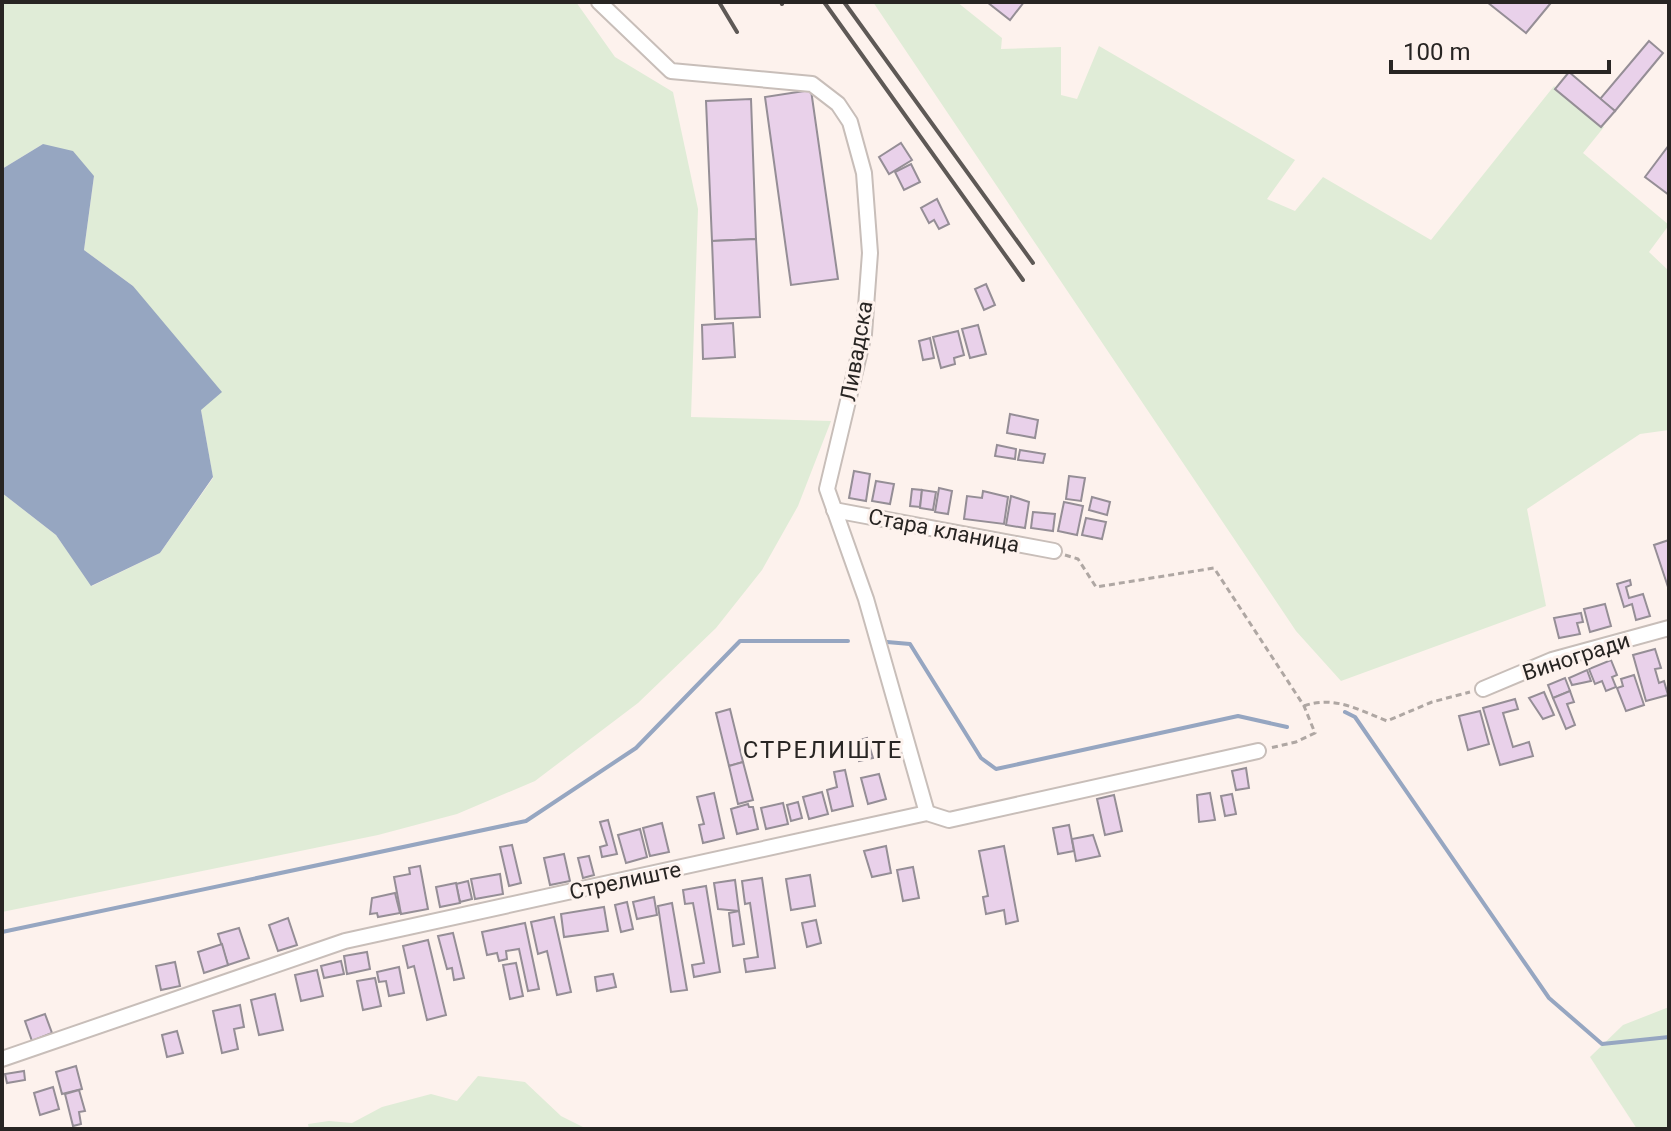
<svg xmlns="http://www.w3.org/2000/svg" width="1671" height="1131" viewBox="0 0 1671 1131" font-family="Roboto,sans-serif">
<rect width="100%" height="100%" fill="#fdf2ed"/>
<!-- green -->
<g fill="#e0ecd7">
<polygon points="2,2 576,2 615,57 673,92 698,209 691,417 831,421 798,506 762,570 716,628 638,703 535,781 457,814 378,835 2,912 2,493 56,535 92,586 160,553 213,478 201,410 133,286 84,250 94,176 43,144 2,169"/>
<polygon points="873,2 957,2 1002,38 1001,49 1061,47 1061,95 1077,99 1099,46 1295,160 1267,199 1295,211 1323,177 1431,240 1554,86 1604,127 1583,153 1669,225 1649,252 1669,271 1669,430 1640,434 1527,509 1546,606 1341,681 1296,631"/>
<polygon points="1669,1007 1669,1129 1637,1129 1590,1057 1623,1025"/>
<polygon points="478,1076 525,1082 561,1116 587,1129 309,1129 308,1124 329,1121 352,1123 382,1107 431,1094 457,1101"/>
</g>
<!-- water -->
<polygon fill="#96a6c1" points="43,144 73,151 94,176 84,250 133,286 222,392 201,410 213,477 160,553 91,586 56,535 2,493 2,169"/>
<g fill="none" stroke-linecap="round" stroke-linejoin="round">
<!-- stream -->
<g stroke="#96a6c1" stroke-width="4">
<polyline points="887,642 910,644 981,758 996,769 1238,716 1287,727"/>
<polyline points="1345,712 1355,717 1549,998 1602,1044 1669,1037"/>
<polyline points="2,932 526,821 636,748 740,641 848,641"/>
</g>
</g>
<!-- building -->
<g fill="#e9d1ea" stroke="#958e96" stroke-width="2">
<polygon points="987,2 1024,2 1010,20"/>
<polygon points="1487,2 1548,2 1550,4 1526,33"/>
<polygon points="1649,41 1663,53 1615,111 1600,99"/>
<polygon points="1569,72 1615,111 1601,127 1555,89"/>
<polygon points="811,90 838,279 791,285 765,97"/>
<polygon points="751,99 756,239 712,241 706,101"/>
<polygon points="901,143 912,160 889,174 879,157"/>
<polygon points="1669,145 1669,195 1645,177"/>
<polygon points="911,164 920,182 904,190 895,172"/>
<polygon points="937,199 949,224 939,229 934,220 929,223 921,208"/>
<polygon points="756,239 760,317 715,319 712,241"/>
<polygon points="986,284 995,305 984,310 975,289"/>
<polygon points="733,323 735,357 703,359 702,325"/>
<polygon points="978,325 986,354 970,358 962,329"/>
<polygon points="958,331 964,355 954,358 955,364 941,368 933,337"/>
<polygon points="930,338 934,358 923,360 919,341"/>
<polygon points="1010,414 1038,420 1035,438 1007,433"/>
<polygon points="997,445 1016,449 1015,459 995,456"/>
<polygon points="1020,450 1045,454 1043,463 1018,460"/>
<polygon points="854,471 870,474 866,501 849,498"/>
<polygon points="1069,476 1085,478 1081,501 1066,499"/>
<polygon points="876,481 894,484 890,504 872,501"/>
<polygon points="939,488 952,491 948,514 935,512"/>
<polygon points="912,489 922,490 920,507 910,506"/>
<polygon points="922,490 936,492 933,510 920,508"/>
<polygon points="983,491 1008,497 1004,524 964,519 967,496 982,498"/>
<polygon points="1011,496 1029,502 1025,528 1006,525"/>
<polygon points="1092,497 1110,502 1107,515 1089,510"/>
<polygon points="1064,502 1083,506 1077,535 1058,531"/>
<polygon points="1033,512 1055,514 1053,531 1031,528"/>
<polygon points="1086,518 1106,522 1102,539 1082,535"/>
<polygon points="1669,540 1669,590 1654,545"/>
<polygon points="1630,580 1631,585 1626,587 1629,598 1643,594 1650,616 1636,620 1632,604 1624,607 1617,584"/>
<polygon points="1605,604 1611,626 1590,632 1584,609"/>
<polygon points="1581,613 1583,622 1577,623 1580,634 1559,638 1554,618"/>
<polygon points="1655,649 1661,668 1655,669 1659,683 1664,681 1668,695 1646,701 1633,655"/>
<polygon points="1611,660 1617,675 1612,677 1616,687 1606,691 1602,681 1595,684 1589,669"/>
<polygon points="1587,670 1591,681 1572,685 1569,678"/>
<polygon points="1634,675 1644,705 1626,711 1617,688 1623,686 1621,679"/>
<polygon points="1565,678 1570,691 1553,698 1548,685"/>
<polygon points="1570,691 1574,702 1567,704 1575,725 1566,729 1553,698"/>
<polygon points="1544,692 1554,715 1543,719 1529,698"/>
<polygon points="1515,699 1518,709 1503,713 1513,747 1529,742 1533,756 1500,765 1483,708"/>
<polygon points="730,709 743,762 729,766 716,713"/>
<polygon points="1480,711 1489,744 1468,750 1459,716"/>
<polygon points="867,738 873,758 859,761 853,742"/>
<polygon points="743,762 753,800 738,804 729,766"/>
<polygon points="1246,768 1249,788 1236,790 1232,771"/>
<polygon points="845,770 853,806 832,811 827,790 837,787 834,772"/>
<polygon points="879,774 886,799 868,804 861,778"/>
<polygon points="822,792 828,814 809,819 803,797"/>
<polygon points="714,793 724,838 703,843 699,825 704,824 697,797"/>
<polygon points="1210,793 1215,820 1199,822 1197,795"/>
<polygon points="1232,794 1236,814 1225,816 1221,796"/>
<polygon points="1114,795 1122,831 1105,835 1097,799"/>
<polygon points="798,802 802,818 791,821 787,805"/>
<polygon points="783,803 788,824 766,829 761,808"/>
<polygon points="748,804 749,807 753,807 758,829 737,834 731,809"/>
<polygon points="608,820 617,854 602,857 600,847 607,845 600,822"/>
<polygon points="662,823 669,852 650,856 643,828"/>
<polygon points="1069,825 1074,851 1058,854 1053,828"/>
<polygon points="640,829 647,857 626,863 618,835"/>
<polygon points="1093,835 1100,856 1076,861 1072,839"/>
<polygon points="512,845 521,883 509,886 500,847"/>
<polygon points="886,846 891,873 872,877 864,851"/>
<polygon points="1004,846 1018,921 1006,924 1004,910 986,914 983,897 988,896 979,851"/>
<polygon points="564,854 570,881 550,885 544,858"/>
<polygon points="589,856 594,875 583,878 578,858"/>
<polygon points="420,866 428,909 401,914 394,877 410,874 409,868"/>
<polygon points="913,867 919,898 903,901 897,870"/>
<polygon points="500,874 503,894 475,899 471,879"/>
<polygon points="810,875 815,906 791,910 786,879"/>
<polygon points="762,878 775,968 746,972 744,959 758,957 750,903 745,904 742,881"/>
<polygon points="735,880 739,911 718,909 714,883"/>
<polygon points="468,881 472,899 460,902 456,884"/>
<polygon points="456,883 460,903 440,907 436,887"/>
<polygon points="706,886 720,972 694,977 692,965 704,963 693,903 685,904 683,890"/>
<polygon points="395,893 400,913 378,917 377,913 370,914 372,898"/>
<polygon points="654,897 657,915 637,919 633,902"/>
<polygon points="627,902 633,929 621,932 615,905"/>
<polygon points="672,903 687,990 671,992 658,906"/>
<polygon points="604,907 608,931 564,937 561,914"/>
<polygon points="739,911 744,944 733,946 729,913"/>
<polygon points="554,917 571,992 557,995 547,951 538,954 531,922"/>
<polygon points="288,918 297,945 278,951 269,925"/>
<polygon points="816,920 821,943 807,947 802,923"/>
<polygon points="525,923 539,989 528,991 519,949 506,951 507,959 499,961 497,953 487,955 482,932"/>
<polygon points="239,928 249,958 228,965 218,934"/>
<polygon points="453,933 464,978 454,980 452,968 447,969 438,936"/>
<polygon points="428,940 446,1015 427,1020 414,966 408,968 403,946"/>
<polygon points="222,944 228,965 204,973 198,952"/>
<polygon points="367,952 370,969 347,974 344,956"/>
<polygon points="341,961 344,974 324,978 321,966"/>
<polygon points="175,962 180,986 161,990 156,966"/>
<polygon points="516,963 523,996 510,999 503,965"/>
<polygon points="399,967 404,993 389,996 386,981 379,982 377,972"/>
<polygon points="317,970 323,996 301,1001 295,975"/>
<polygon points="613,974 616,987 597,991 595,977"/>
<polygon points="375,978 381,1006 363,1010 357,981"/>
<polygon points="275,994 283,1030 259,1035 251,1000"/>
<polygon points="240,1005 244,1027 234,1029 238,1049 222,1053 213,1011"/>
<polygon points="45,1014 52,1033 32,1041 25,1021"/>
<polygon points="177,1031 183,1053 167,1057 162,1035"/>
<polygon points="76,1066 82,1089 62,1094 56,1072"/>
<polygon points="24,1071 25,1080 7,1083 5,1074"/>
<polygon points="53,1087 59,1109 40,1115 34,1093"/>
<polygon points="79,1090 85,1111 79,1112 81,1124 73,1126 65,1094"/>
</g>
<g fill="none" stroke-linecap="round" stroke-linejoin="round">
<!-- street casing -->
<g stroke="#c8beb9" stroke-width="18">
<g id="street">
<polyline points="599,2 671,71 812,84 838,104 850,122 864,173 870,253 864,334 827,489 866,599 927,813"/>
<polyline points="834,510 1054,551"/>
<polyline points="1483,689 1552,660 1669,628"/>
<polyline points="2,1059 345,941 927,813 949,820 1258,751"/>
</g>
</g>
<!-- path -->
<g stroke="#afa7a3" stroke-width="3" stroke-dasharray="6 4" stroke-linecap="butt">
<polyline points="1065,555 1078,559 1096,587 1214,568 1304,706 1315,733 1296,742 1270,748"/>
<path d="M1304,706C1334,695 1359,710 1387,721L1432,702L1470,692"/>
</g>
<!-- street -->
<use href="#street" stroke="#fff" stroke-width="14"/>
<!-- rail -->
<g stroke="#5e5956" stroke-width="4">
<polyline points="719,2 737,32"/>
<polyline points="781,2 782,4"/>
<polyline points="824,2 1023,280"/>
<polyline points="844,2 1033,263"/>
</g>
</g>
<g text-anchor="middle" stroke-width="6" stroke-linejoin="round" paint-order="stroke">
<!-- street labels -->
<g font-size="22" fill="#282523" stroke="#fdf2ed">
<text transform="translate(856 351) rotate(-80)" y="8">Ливадска</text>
<text transform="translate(944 530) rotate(11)" y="8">Стара кланица</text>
<text transform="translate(1576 656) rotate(-18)" y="8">Виногради</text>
<text transform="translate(625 880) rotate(-12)" y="8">Стрелиште</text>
</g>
<!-- neighbourhood labels -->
<g font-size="24" letter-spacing="2" fill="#282523" stroke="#fdf2ed">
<text x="823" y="758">СТРЕЛИШТЕ</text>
</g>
</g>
<!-- border -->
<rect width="1671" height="1131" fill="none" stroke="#282523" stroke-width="8"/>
<!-- scale -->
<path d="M1391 60v12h218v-12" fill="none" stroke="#282523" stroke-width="4"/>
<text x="1403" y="60" font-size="24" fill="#282523" stroke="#fdf2ed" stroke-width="6" paint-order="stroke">100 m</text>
</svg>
